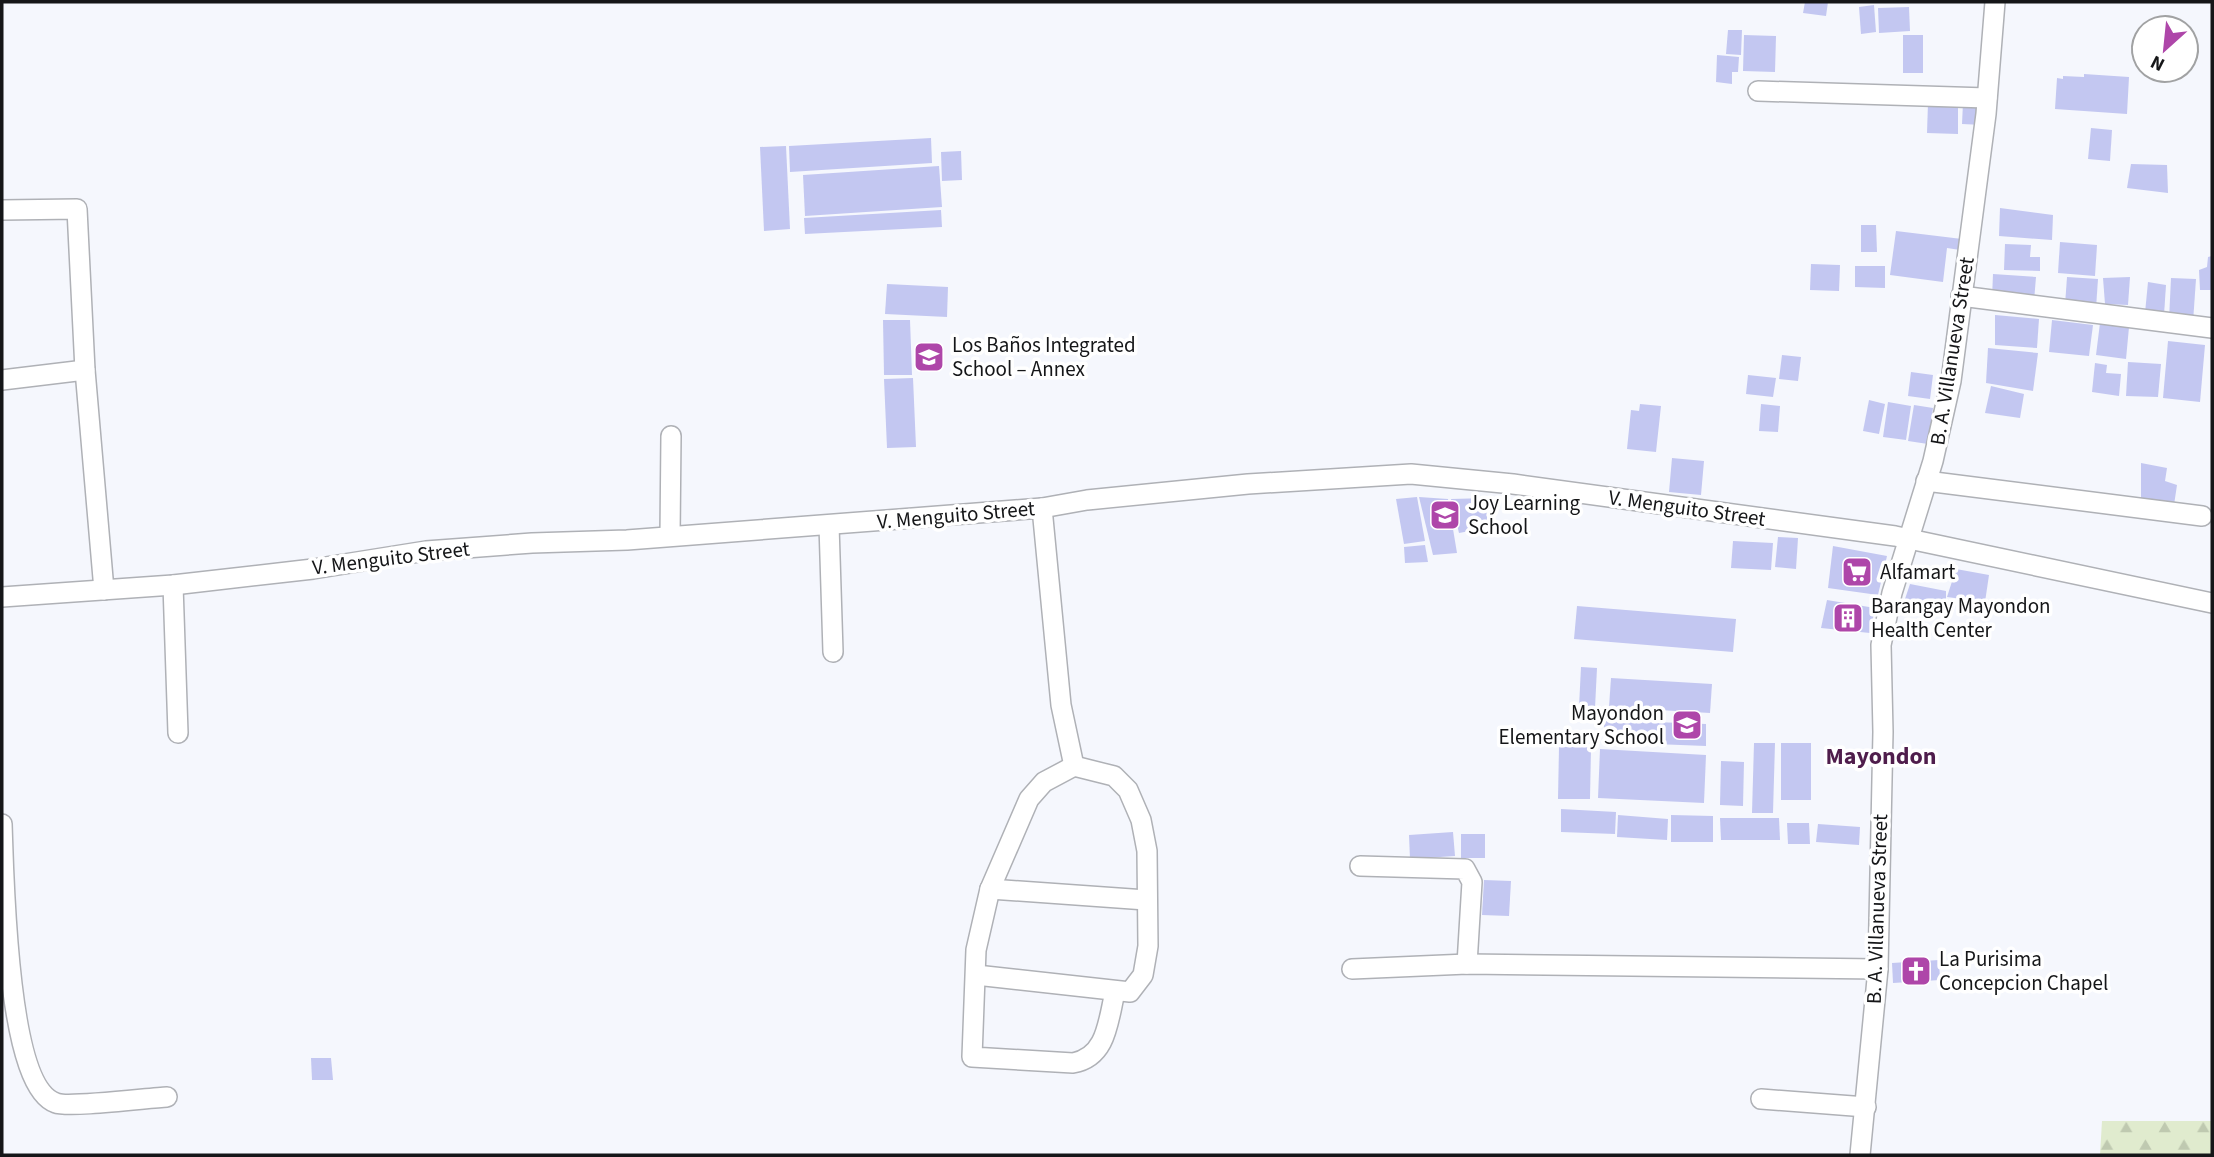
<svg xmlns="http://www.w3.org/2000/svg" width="2214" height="1157" viewBox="0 0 2214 1157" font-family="'Source Sans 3',sans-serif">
<defs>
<pattern id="forest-firs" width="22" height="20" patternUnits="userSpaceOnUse" patternTransform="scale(1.75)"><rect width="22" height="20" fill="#e0ebce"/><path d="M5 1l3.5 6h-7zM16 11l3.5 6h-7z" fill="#bfc9b0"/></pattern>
</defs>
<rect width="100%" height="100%" fill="#f5f7fd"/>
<!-- forest -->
<polygon fill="url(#forest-firs)" points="2102,1121 2212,1121 2212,1155 2100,1155"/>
<!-- building -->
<g fill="#c3c7f1">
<polygon points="1805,2 1828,2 1826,16 1803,13"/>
<polygon points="1874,5 1876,32 1861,34 1859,7"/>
<polygon points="1909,7 1910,31 1879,33 1878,8"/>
<polygon points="1728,30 1742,30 1741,55 1726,54"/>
<polygon points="1744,35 1776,36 1775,72 1743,71"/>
<rect x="1903" y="35" width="20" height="38"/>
<polygon points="1717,55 1739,57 1738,72 1732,72 1732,84 1716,82"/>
<polygon points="2084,74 2129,77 2127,114 2055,109 2057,78 2063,79 2063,76 2084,77"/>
<polygon points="1928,103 1958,103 1958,134 1927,133"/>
<polygon points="1963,103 1984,104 1983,125 1962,124"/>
<polygon points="2091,128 2112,130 2110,161 2088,159"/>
<polygon points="931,138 932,163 790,172 789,146"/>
<polygon points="786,146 790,229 764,231 760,147"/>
<polygon points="961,151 962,180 942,181 941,152"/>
<polygon points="2131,164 2167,165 2168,193 2127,188"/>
<polygon points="939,166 942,207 805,216 803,175"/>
<polygon points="2000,208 2053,215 2052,240 1999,236"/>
<polygon points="941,210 942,227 805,234 804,218"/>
<polygon points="1861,225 1876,225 1877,252 1861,252"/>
<polygon points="1896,231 1962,239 1960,250 1947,248 1943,282 1890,275"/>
<polygon points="2060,242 2097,245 2095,276 2058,273"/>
<polygon points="2005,244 2031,245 2030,257 2040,257 2040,271 2004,270"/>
<polygon points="2212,256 2212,290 2200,290 2199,270 2207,267 2208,257"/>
<polygon points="1811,264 1840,265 1839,291 1810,290"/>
<polygon points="1855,266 1885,266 1885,288 1855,287"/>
<polygon points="1993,274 2036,277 2034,301 1992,298"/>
<polygon points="2067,277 2098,279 2096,308 2065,305"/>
<polygon points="2130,277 2128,305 2105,304 2103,278"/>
<polygon points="2171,278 2196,279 2193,322 2169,320"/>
<polygon points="2148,282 2166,285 2164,315 2145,313"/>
<polygon points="887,284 948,287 947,317 885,314"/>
<polygon points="1995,315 2039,319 2037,348 1995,345"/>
<polygon points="883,320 910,320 912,375 884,375"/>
<polygon points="2052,320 2093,325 2089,356 2049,352"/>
<polygon points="2100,323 2129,327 2126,359 2096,355"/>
<polygon points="2168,341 2205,345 2200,402 2163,398"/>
<polygon points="1988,348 2038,353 2033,391 1986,383"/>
<polygon points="1782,355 1801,357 1798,381 1779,379"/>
<polygon points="2128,362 2161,364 2158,397 2126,396"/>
<polygon points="2095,363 2107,365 2106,373 2121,374 2119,396 2092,392"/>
<polygon points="1911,372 1933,375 1930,399 1908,396"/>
<polygon points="1748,375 1776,378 1773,397 1746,394"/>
<polygon points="913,378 916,447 887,448 884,379"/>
<polygon points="1991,386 2024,394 2020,418 1985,413"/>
<polygon points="1869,400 1885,404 1879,434 1863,431"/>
<polygon points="1888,402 1911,406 1906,440 1883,437"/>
<polygon points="1640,404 1661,406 1656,452 1627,449 1631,410 1639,411"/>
<polygon points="1761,404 1780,406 1778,432 1759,431"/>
<polygon points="1914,405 1933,408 1928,444 1908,441"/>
<polygon points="1672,458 1704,461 1701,495 1669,492"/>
<polygon points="2141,463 2167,468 2165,481 2177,485 2174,505 2141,498"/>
<polygon points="1417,497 1425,541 1404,544 1396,499"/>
<polygon points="1419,497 1448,499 1457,553 1433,555"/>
<polygon points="1488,498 1491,527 1459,533 1451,499"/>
<polygon points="1778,537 1798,538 1796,569 1775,567"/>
<polygon points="1733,541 1773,543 1771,570 1731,568"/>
<polygon points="1425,545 1428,562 1405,563 1404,547"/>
<polygon points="1833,546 1887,556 1878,595 1828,588"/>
<polygon points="1956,569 1989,575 1985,602 1947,597"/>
<polygon points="1910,584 1946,591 1946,610 1903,605"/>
<polygon points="1827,600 1875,608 1870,633 1821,628"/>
<polygon points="1577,606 1736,619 1733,652 1574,639"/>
<polygon points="1581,667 1597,668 1595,708 1579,707"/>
<polygon points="1611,678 1712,684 1710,713 1609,707"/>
<polygon points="1604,720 1706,724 1706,746 1604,742"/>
<polygon points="1754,743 1775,743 1773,813 1752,813"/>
<rect x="1781" y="743" width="30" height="57"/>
<polygon points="1559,747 1591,747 1590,799 1558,799"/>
<polygon points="1600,749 1706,755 1704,803 1598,798"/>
<polygon points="1721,761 1744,762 1743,806 1720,805"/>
<polygon points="1561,809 1616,812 1615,834 1561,832"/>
<polygon points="1618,815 1668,819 1667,840 1617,837"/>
<polygon points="1671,815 1713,816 1713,842 1671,842"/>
<polygon points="1720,818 1779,818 1780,840 1721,840"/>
<polygon points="1787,823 1809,823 1810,844 1788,844"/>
<polygon points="1818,824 1860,827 1859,845 1816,842"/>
<polygon points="1453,832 1455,856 1410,859 1409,835"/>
<rect x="1461" y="834" width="24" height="24"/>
<polygon points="1484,880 1511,881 1509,916 1482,915"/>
<polygon points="1939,960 1940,980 1893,983 1892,963"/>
<polygon points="311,1058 331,1058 333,1080 312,1080"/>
</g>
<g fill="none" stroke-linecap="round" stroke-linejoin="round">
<!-- minor casing -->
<g stroke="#afb1b6" stroke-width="22">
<g id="minor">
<polyline points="1758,91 1987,98"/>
<polyline points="2,210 77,209 85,370 104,590"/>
<polyline points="1961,296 2212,328"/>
<polyline points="2,380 85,370"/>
<polyline points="1926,481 2202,516"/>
<path d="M1042,508L1061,705L1074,766L1044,782L1029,799L990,889L976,950L972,1057L1073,1063C1107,1057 1108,1021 1115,992"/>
<polyline points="829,525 833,652"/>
<polyline points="670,536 671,436"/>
<polyline points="173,585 178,733"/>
<polyline points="2,597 173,585 313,569 426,551 532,543 627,540 1042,508 1087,500 1248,484 1411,474 1513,484 1895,536 2212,603"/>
<path d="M2,824C4,874 6,1086 56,1103C68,1108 148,1098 167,1097"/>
<polyline points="1360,866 1465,869 1472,882 1467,964"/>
<polyline points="990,889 1146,900"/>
<polyline points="1352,969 1467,964 1878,969"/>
<polyline points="976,975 1130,992 1143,975 1148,946 1147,851 1141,820 1128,790 1114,776 1074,766"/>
<polyline points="1761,1099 1866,1107"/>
<polyline points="1860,1155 1878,969 1883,732 1881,645 1892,593 1933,461 1951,381 1986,114 1995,2"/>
</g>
</g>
<!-- minor -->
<use href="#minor" stroke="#fff" stroke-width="19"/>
</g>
<!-- icons -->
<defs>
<g id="school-square" transform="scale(1.575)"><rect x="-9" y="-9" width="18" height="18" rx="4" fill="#ae46a9" stroke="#fff"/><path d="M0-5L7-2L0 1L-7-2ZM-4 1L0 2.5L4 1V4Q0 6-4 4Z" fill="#fff"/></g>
<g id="supermarket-square" transform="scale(1.575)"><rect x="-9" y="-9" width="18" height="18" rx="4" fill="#ae46a9" stroke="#fff"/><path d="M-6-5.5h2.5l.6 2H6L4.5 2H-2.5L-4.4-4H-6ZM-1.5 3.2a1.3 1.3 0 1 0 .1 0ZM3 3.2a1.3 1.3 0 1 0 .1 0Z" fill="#fff"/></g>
<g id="building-square" transform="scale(1.575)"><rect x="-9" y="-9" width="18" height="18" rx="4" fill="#ae46a9" stroke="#fff"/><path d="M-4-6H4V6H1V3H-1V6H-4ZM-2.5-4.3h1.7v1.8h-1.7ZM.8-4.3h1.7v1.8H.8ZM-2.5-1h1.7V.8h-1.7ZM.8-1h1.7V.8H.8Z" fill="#fff"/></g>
<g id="church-square" transform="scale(1.575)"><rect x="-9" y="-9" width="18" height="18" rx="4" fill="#ae46a9" stroke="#fff"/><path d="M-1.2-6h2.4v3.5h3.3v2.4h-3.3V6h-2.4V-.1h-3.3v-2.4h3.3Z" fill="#fff"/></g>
</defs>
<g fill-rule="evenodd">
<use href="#school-square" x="929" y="357"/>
<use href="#school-square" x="1445" y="515"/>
<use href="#supermarket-square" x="1857" y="572"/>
<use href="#building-square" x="1848" y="618"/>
<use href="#school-square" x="1687" y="725"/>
<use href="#church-square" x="1916" y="971"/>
</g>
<g text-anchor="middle" stroke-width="7" stroke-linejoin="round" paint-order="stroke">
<!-- poi labels -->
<g font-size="21" fill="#151618" stroke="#fff" text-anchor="start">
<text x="952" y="352">Los Baños Integrated<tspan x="952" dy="24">School – Annex</tspan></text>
<text x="1468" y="510">Joy Learning<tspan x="1468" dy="24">School</tspan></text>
<text x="1880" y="579">Alfamart</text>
<text x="1871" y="613">Barangay Mayondon<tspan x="1871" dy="24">Health Center</tspan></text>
<text x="1664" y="720" text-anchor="end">Mayondon<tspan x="1664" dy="24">Elementary School</tspan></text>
<text x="1939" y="966">La Purisima<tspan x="1939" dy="24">Concepcion Chapel</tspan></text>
</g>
<!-- street labels -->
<g font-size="21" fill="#151618" stroke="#fff">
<text transform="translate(1952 351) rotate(-81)" y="7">B. A. Villanueva Street</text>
<text transform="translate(1687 508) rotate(8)" y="7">V. Menguito Street</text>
<text transform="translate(956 515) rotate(-5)" y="7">V. Menguito Street</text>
<text transform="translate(391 558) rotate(-7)" y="7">V. Menguito Street</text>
<text transform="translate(1877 909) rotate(-88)" y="7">B. A. Villanueva Street</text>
</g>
<!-- quarter labels -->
<g font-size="24" font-weight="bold" fill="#4f1d4c" stroke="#fff">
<text x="1881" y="764">Mayondon</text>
</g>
</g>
<!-- border -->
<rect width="2214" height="1157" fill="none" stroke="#151618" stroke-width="7"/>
<!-- north arrow -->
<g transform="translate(2165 49) rotate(207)"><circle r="33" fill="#ffffff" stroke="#a1a2a3" stroke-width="2"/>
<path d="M0-5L12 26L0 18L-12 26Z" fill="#ae46a9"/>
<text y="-10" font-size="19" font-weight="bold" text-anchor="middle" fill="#151618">N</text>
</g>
</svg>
